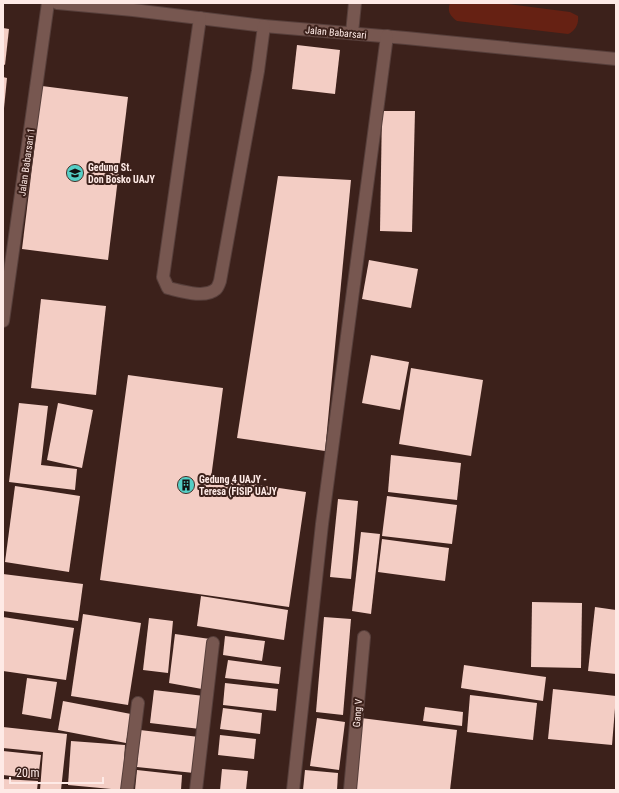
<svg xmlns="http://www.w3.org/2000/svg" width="619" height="793" viewBox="0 0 619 793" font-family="'Roboto Condensed',sans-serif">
<rect width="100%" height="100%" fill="#3c211b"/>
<!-- green -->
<path fill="#662113" d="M450,3H501L570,12L578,16C579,24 575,31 568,34L457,21C450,16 447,11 450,3Z"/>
<!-- building -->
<g fill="#f3cdc4">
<polygon points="3,28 9,29 5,65 3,64"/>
<polygon points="297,45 340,50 335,94 292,89"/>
<polygon points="3,77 7,78 4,108 3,108"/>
<polygon points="42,86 128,97 108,260 22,249"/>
<polygon points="382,111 415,111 412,232 380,231"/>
<polygon points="278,176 351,180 325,451 237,438"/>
<polygon points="369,260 418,269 411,308 362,299"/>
<polygon points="41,299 106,306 96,395 31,388"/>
<polygon points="371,355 409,362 400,410 362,403"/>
<polygon points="411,368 483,380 471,456 399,444"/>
<polygon points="128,375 223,388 211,478 306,492 289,607 100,580"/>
<polygon points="19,403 48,406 41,465 77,469 75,490 9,482"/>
<polygon points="58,403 93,410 82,468 47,460"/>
<polygon points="391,455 461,463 457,500 388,492"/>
<polygon points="15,486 80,496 69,572 5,562"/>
<polygon points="387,496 457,505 452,544 382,536"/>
<polygon points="338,499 358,501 351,579 330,577"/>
<polygon points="361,532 380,534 371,614 352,611"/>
<polygon points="382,539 449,548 445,581 378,572"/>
<polygon points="3,574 83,584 78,621 3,611"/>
<polygon points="201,596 288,610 284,640 197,626"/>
<polygon points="532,602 582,603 581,668 531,667"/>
<polygon points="595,607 616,610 616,674 588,671"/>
<polygon points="83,614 141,623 128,705 71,696"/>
<polygon points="3,617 74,628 66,680 3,671"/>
<polygon points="324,617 351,619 343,715 316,712"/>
<polygon points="149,618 173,621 168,673 143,670"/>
<polygon points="175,634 210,639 202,689 169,683"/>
<polygon points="225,636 265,641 262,661 223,655"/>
<polygon points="228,660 281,667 279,684 225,678"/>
<polygon points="464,665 546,677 543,701 461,688"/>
<polygon points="27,678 57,682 51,719 22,714"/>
<polygon points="225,683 278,689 276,711 223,705"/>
<polygon points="553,689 616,696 612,745 548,739"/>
<polygon points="154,690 204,696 200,729 150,723"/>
<polygon points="470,695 537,703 533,740 467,732"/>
<polygon points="63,701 131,714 126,743 58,730"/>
<polygon points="425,707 463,712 462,726 423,721"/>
<polygon points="223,708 262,713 260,734 220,729"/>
<polygon points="317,718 345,722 339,770 310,766"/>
<polygon points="361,718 457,730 450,790 353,790"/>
<polygon points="3,727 67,734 61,790 40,790 43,752 3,748"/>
<polygon points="140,730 199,737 194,773 137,767"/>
<polygon points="220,735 256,739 254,759 218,755"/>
<polygon points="71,741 125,745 122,790 68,785"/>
<polygon points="3,751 41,755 38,779 3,775"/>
<polygon points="222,769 248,771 246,790 220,790"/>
<polygon points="137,770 182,775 181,790 135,790"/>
<polygon points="305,770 338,773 337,790 303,790"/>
<polygon points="3,779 38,781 37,790 3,790"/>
</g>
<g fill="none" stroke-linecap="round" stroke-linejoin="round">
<!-- minor casing -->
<g stroke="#573f3b" stroke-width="14">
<g id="minor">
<polyline points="57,3 133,10 264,26 406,38 616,59"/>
<path d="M200,18L163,277L168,288C181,291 205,299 216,289C218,287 219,284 220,281L258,71L264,26"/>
<polyline points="352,33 355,3"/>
<polyline points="3,321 48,3"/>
<polyline points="127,790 138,703"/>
<polyline points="196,790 213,643"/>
<polyline points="293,790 322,524 387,36"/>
<polyline points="350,790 364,637"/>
</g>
</g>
<!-- minor -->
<use href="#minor" stroke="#775750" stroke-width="12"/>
</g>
<!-- icons -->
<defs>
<g id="university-disc" transform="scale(0.9)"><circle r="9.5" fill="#55cec5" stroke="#3c211b"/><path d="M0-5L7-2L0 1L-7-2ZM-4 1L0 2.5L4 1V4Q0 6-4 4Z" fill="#111"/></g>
<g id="building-disc" transform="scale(0.9)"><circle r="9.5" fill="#55cec5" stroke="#3c211b"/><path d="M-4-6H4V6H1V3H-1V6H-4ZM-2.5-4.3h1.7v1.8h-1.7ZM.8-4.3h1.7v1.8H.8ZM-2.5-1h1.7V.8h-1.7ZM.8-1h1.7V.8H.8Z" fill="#111"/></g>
</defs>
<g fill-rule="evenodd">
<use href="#university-disc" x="75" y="173"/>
<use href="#building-disc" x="186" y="485"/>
</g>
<g text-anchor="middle" stroke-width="4" stroke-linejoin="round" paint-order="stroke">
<!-- street labels -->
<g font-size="10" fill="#feeae6" stroke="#3c211b">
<text transform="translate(336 32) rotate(5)" y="4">Jalan Babarsari</text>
<text transform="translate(26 162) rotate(-82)" y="4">Jalan Babarsari 1</text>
<text transform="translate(357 713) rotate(-85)" y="4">Gang V</text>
</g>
<!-- poi labels -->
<g font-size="10" font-weight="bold" fill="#feeae6" stroke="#3c211b" text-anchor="start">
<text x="88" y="171">Gedung St.<tspan x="88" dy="12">Don Bosko UAJY</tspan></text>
<text x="199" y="483">Gedung 4 UAJY -<tspan x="199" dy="12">Teresa (FISIP UAJY</tspan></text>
</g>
</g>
<!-- border -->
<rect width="619" height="793" fill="none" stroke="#feeae6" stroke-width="8"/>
<!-- scale -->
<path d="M10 777v6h93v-6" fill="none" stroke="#feeae6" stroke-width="2"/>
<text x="16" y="777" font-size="12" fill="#feeae6" stroke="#3c211b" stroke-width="3" paint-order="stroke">20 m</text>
</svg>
